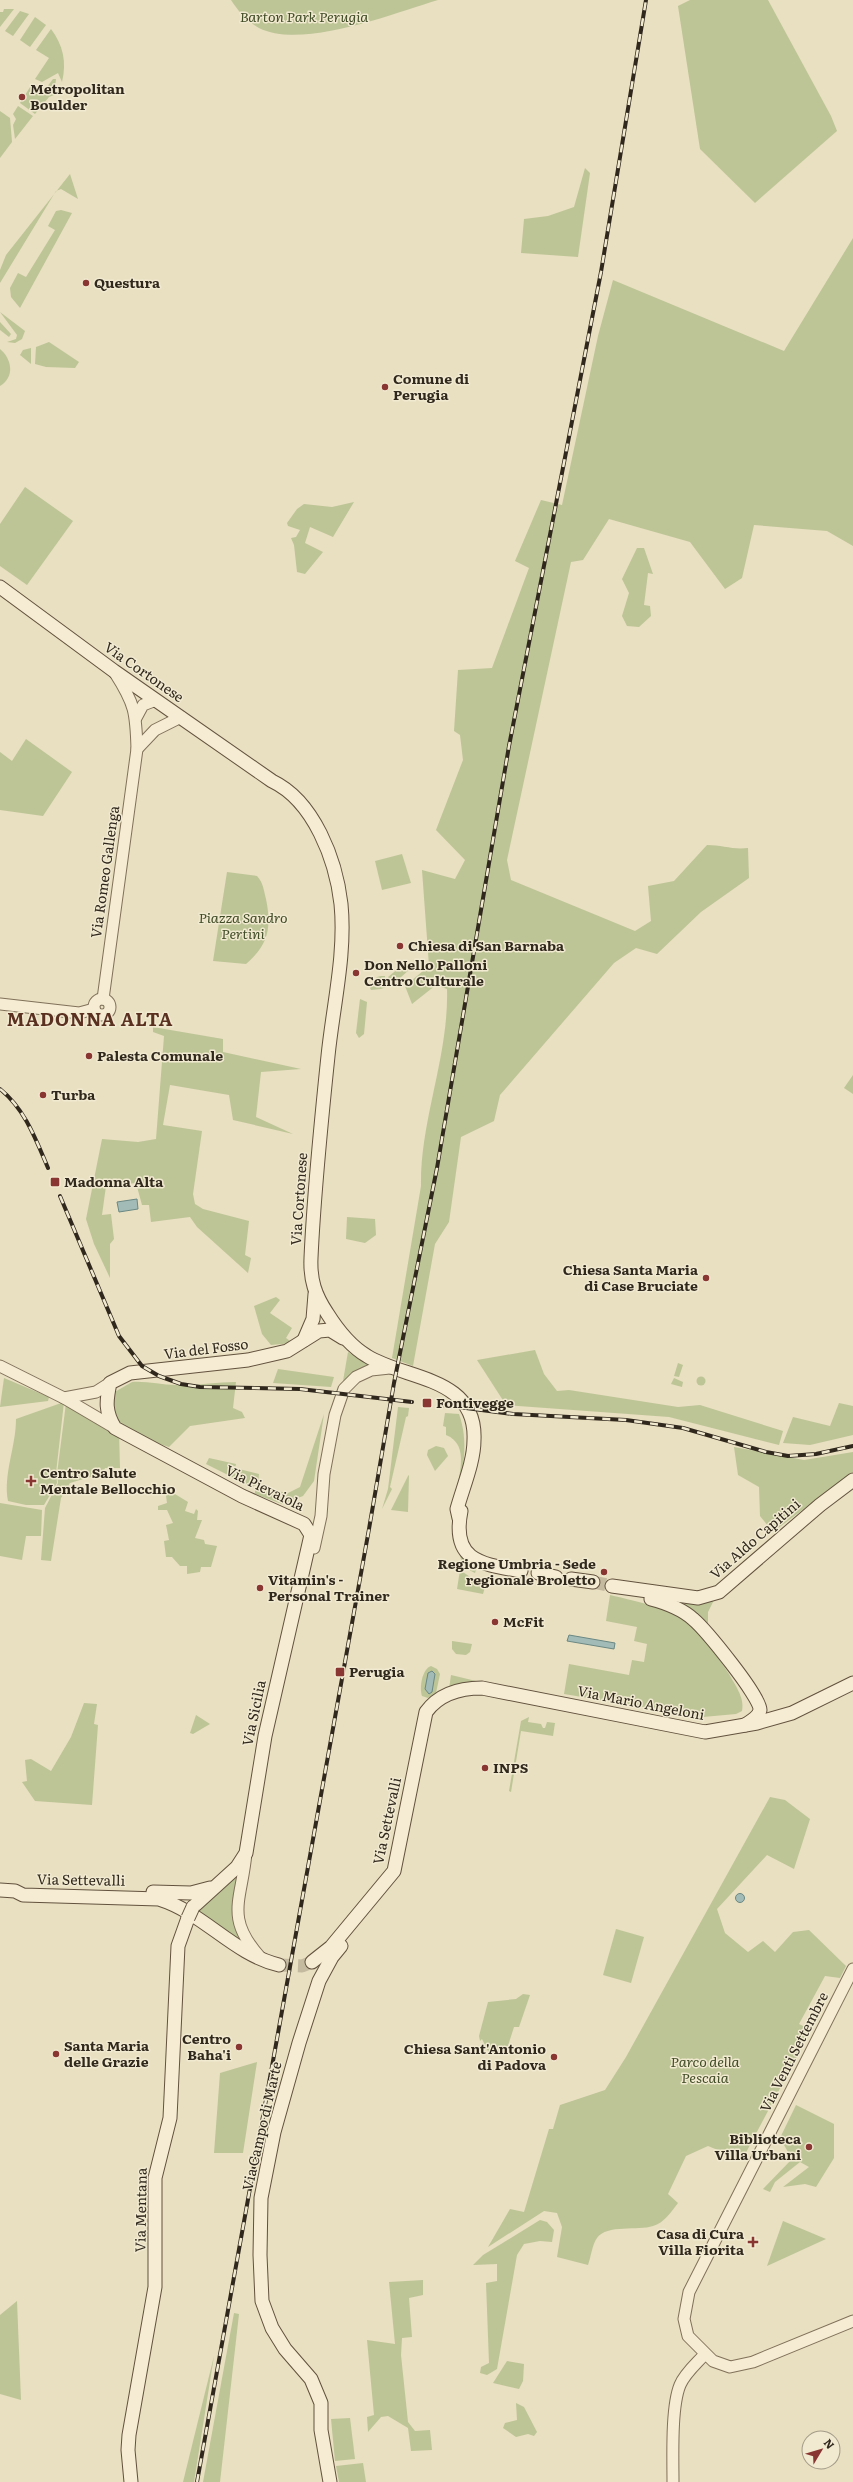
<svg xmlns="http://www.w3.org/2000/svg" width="853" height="2482" viewBox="0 0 853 2482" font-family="Literata,serif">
<rect width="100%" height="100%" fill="#e9dfc1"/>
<!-- green -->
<g fill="#bdc596">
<path d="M231,0H438C394,13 302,50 259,28C247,21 238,11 231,0Z"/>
<polygon points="690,0 768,0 831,116 837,131 755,203 700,149 678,6"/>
<polygon points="4,9 14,9 0,27 0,12 3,12"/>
<polygon points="20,11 29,14 13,36 5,31"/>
<polygon points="35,17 46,25 30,47 20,40"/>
<path d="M51,29C63,45 67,62 62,82L58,73L42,82L35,79L49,58L36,50Z"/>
<polygon points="53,79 56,79 54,95 49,97 35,114 20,103 32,84 41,88 47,87"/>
<polygon points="18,106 33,116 15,139 13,125 16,119 13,114"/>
<polygon points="0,111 10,118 12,142 0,158"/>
<polygon points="585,168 590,173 578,257 521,253 524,219 548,216 574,207"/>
<polygon points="70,174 78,199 61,189 56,191 0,283 0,270 6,255"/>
<polygon points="61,210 72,213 20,308 11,297 10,288 18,273 26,277 55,230 48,226 56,211"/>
<path d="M853,238V546L827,531L754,525L742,578L725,589L690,542L609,519L583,560L571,562L507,860L511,880L635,931L651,921L648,886L674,881L707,845C722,845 733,850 748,848L749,878L701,912L657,954L636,948L614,963L500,1095L494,1121L461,1137L449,1222L435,1244L413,1366L392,1358L421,1186C420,1120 449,1056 447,989L436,985L412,1004L405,986L429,966L422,870L455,879L465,860L436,830L463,760L460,735L454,731L458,670L492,668L529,568L515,561L541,500L562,505L598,336L613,280L784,351Z"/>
<polygon points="0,312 25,331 22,339 15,343 7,342 16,339 17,335"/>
<polygon points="0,322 11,334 9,337 0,330"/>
<polygon points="49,342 79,362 75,368 46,367 35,364 36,347"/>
<polygon points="31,348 31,364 20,355 23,350"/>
<path d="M0,349C12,359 15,377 0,386Z"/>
<polygon points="25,487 73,521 27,585 0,566 0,524"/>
<polygon points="354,502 333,537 310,527 305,543 323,552 305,574 297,572 294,545 291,538 296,537 300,530 288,526 287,523 297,509 304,504 332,507"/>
<polygon points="637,548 644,548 653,574 648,573 644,605 650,606 651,616 639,627 627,626 622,616 629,593 622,579"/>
<polygon points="26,739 72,772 43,816 0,810 0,752 12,761"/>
<polygon points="402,854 411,883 382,890 375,861"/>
<path d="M227,872L257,876C263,882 264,891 266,899C272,928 268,945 246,964L213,961Z"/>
<polygon points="397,965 406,967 409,970 392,985 388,977 399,968"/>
<polygon points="381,976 385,976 385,982 389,986 381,989 371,990 369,986 377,977"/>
<polygon points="360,999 367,1002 364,1034 359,1038 356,1033"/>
<polygon points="153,1027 223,1039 223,1052 301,1069 261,1072 256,1117 293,1134 233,1120 229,1095 170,1085 163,1125 202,1131 193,1194 195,1204 203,1209 249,1221 245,1255 251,1258 248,1273 197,1227 190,1217 151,1222 149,1205 142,1205 136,1183 106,1186 102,1215 111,1214 114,1239 110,1244 110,1278 94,1244 86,1219 102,1139 138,1142 156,1139 164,1036 153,1032"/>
<polygon points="853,1075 853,1094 844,1088"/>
<polygon points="347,1217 375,1219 376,1235 365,1243 346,1239"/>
<polygon points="276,1297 280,1300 270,1313 292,1328 286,1338 293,1343 271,1345 262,1334 254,1306"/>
<polygon points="535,1350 544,1374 557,1391 569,1390 678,1407 700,1405 783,1431 779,1445 669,1417 506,1405 477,1360"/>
<polygon points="348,1352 368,1365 343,1381"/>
<polygon points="678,1363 683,1365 679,1377 674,1376"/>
<polygon points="278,1369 334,1377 331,1387 273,1383"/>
<circle cx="701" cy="1381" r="4.5"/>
<polygon points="4,1378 49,1397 48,1401 0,1407"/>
<polygon points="674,1378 683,1382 682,1387 671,1384"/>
<path d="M132,1382C147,1381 161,1385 176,1385C196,1386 216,1382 236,1382L233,1408L242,1412L245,1418L190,1426L169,1447C154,1442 129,1434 119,1421C114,1414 114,1401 113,1393Z"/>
<path d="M64,1402L56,1473L57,1483L44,1505H26L8,1501C3,1474 16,1447 16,1419Z"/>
<polygon points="66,1403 119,1432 120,1468 105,1468 103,1473 70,1483 61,1498 51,1561 41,1560 45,1508 58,1483 57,1474"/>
<polygon points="839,1403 853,1406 853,1435 810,1445 783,1443 793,1417 830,1426"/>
<polygon points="398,1407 409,1408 408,1416 406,1417 390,1487 392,1489 382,1509 388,1489"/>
<path d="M445,1413L459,1414C469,1442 463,1468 458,1497L455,1498C458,1477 471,1445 446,1435V1427L443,1426Z"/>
<polygon points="324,1414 314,1481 303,1496 282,1504 255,1494 255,1487 288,1493 300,1487"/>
<polygon points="436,1446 444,1448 448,1456 435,1471 427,1455 428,1450"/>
<polygon points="734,1447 804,1460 853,1452 853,1472 773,1532 760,1516 759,1487 738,1475"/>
<polygon points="209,1458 236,1464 235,1468 259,1474 258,1484 252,1487 206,1464"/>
<polygon points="409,1475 408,1512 391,1510 408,1476"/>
<polygon points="165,1488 188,1502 185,1511 194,1514 196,1509 198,1511 197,1520 202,1520 195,1538 204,1540 205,1544 217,1546 211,1567 201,1567 200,1572 187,1574 187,1566 180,1566 172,1557 166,1557 164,1541 169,1540 166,1525 173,1523 167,1510 158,1510 158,1506 167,1503"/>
<polygon points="0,1503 42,1510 41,1536 26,1536 22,1560 0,1556"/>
<path d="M460,1552L477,1566L475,1573C467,1570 459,1561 460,1552Z"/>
<polygon points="460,1570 473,1579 487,1580 483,1594 457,1589"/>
<path d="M610,1595C677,1611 691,1614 729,1674C735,1685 745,1698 742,1711L736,1714L703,1717L564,1694L569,1664L629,1675L632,1660L644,1662L647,1644L634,1641L637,1627L606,1621Z"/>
<polygon points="714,1600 708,1612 708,1624 684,1604 700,1604"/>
<polygon points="452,1641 472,1644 470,1652 466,1655 456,1654 452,1649"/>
<path d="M431,1666L437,1669L440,1674L436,1693L428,1698L422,1696C419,1688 422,1669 431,1666Z"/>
<polygon points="451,1675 476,1681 449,1689"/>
<polygon points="84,1703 97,1704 94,1724 98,1725 92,1805 35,1801 22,1782 27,1781 25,1760 31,1759 51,1771 71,1737"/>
<polygon points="196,1715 210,1724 193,1734 190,1733"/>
<polygon points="529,1717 528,1722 541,1724 543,1728 545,1728 547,1722 555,1723 553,1736 521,1731 511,1792 509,1791 521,1721"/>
<path d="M770,1797L785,1800L810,1819L794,1869L767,1855L717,1909L725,1933L748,1952L763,1941L775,1952L793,1932L809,1930L846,1966L840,1978L825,1976L799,2024L811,2030L742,2160L708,2146L686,2156L668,2194L678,2203C671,2212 664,2223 653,2226C638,2231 607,2224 597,2238C592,2245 591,2257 588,2265L557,2257L562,2227L557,2213L544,2211L488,2247L510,2209L524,2212L549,2129H553L560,2105L605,2090L626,2057Z"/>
<path d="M240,1870L243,1943L198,1911C211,1895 230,1888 240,1870Z"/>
<polygon points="616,1929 644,1937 631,1983 603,1975"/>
<polygon points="523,1994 530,1995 519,2027 514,2027 506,2052 500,2055 489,2052 482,2044 484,2043 482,2039 480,2041 479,2036 488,2002 516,1999"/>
<polygon points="257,2062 243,2153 214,2153 220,2073"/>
<polygon points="796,2105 834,2124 834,2158 816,2187 805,2184 783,2187 809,2167 800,2162 775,2182 770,2192 763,2189 792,2159 780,2138"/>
<polygon points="540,2220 547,2222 554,2230 552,2242 540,2241 524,2244 517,2255 497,2369 487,2375 480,2373 481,2367 489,2363 486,2283 497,2281 497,2264 473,2265 483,2255"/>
<polygon points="783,2221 826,2239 767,2266"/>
<polygon points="423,2280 423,2295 409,2298 412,2337 402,2338 401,2355 408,2422 415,2431 430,2430 432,2450 411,2451 408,2428 388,2416 381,2417 368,2432 367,2417 374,2415 367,2340 395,2344 389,2282"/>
<polygon points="17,2301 21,2400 0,2394 0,2315"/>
<polygon points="234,2313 239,2314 220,2482 203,2482"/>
<polygon points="214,2356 194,2482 183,2482"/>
<polygon points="507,2361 524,2364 523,2381 519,2389 493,2383"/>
<polygon points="516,2403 524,2407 537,2432 534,2436 528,2434 516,2437 503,2428 505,2423 517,2420"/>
<polygon points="350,2418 355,2459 335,2461 331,2419"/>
<polygon points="363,2463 366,2482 339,2482 336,2466"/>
</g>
<!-- water -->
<g fill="#a3bbb6" stroke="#6b8883">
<polygon points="137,1199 138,1209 119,1212 117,1202"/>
<polygon points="569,1635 615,1643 614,1649 567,1641"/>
<polygon points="432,1671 435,1674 432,1692 429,1694 425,1689 428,1673"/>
<circle cx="740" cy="1898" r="4.5"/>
</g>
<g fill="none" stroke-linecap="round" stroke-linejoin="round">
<!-- secondary-tunnel -->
<g stroke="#c4baa0" stroke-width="13" stroke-dasharray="13 6" stroke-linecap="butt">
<polyline points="593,1582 612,1586"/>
<polyline points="279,1965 302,1966 312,1962"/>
</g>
<!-- tertiary casing -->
<g stroke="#80715a" stroke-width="13">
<g id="tertiary">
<polyline points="136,718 143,705 156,700"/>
<polyline points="137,749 155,730 181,717"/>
<circle cx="102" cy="1007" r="8"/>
<path d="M103,999L137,749C136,713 135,704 115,673"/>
<polyline points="0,1004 79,1013 94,1009"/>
<polyline points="0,1366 64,1398 115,1428"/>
<polyline points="64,1398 96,1392 110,1383"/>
<polyline points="314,1548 321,1516 324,1474 335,1415 344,1389 356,1377 371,1370 390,1368"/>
<path d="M246,1853C242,1900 224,1917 260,1957"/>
<polyline points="853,1969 689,2292 684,2319 688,2336 713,2361 730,2367 753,2362 853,2321"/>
<path d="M673,2482C673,2457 671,2407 680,2385C685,2373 696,2364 705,2354"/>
</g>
</g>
<!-- secondary casing -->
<g stroke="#62523e" stroke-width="15">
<g id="secondary">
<path d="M0,587L114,671L272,781C314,801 336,860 341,904C346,954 333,1006 328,1056C321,1123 314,1190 311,1258C310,1280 315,1295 327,1313C337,1329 350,1346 367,1356C405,1380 477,1376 474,1440C474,1462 463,1487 457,1509L459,1518"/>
<polyline points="304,1340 313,1319 315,1294"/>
<path d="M461,1511C451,1561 481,1564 521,1571"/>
<polyline points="538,1573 556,1577"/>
<polyline points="571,1579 593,1582"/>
<polyline points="612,1586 698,1598 719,1592 820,1505 853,1480"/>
<path d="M651,1599C666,1603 681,1608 693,1619C705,1629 761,1697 760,1710C759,1717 751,1721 745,1725"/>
<path d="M0,1890L15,1891L23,1895L159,1899C204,1913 233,1954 279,1965"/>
<polyline points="153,1892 191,1893 210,1888"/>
<path d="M193,1907L237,1867L246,1853L265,1736L311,1535L304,1524L242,1496L115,1428C105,1412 106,1401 110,1383L130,1373L248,1360L287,1351L319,1331L330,1330L343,1338"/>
<path d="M312,1962L331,1947L394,1871L426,1712C439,1694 461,1688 482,1688L705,1732L757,1723L792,1713L853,1683"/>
<polyline points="131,2482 128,2450 129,2435 155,2287 155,2178 170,2118 178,1946 188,1918"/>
<polyline points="330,2482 321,2430 321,2403 311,2379 285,2349 272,2328 262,2301 260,2255 261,2198 274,2132 299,2043 319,1981 332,1957 341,1946"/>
</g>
</g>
<!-- tertiary -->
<use href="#tertiary" stroke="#f5ecd3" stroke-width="11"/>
<!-- secondary -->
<use href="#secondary" stroke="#f5ecd3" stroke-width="13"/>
<!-- rail casing -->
<g stroke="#31281d" stroke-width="4">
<g id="rail">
<path d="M0,1089C25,1109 36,1140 48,1168"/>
<polyline points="60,1196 119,1336 142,1366 159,1376 181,1384 200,1387 300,1389 412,1402"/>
<polyline points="443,1405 513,1414 626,1420 683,1428 766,1452 788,1456 816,1454 853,1446"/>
<polyline points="197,2482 369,1529 394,1383 437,1168 509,746 601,272 646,0"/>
</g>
</g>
<!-- rail -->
<use href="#rail" stroke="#f1e9d0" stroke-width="2.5" stroke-dasharray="8" stroke-linecap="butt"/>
<!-- secondary-bridge casing -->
<g stroke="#62523e" stroke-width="15" stroke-linecap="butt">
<polyline id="secondary-bridge" points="188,1918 193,1907"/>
</g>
<!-- secondary-bridge -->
<use href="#secondary-bridge" stroke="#f5ecd3" stroke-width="13"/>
</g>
<!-- markers -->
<g fill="#893531" stroke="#f1e9d0" stroke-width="1.5">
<circle cx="22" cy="97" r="4"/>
<circle cx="86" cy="283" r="4"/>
<circle cx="385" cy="387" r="4"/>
<circle cx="400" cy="946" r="4"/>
<circle cx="356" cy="973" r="4"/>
<circle cx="89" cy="1056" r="4"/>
<circle cx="43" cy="1095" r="4"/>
<rect x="50" y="1177" width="10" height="10" rx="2"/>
<circle cx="706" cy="1278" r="4"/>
<rect x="422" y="1398" width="10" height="10" rx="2"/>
<path d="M29 1475h4v4h4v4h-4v4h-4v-4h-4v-4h4z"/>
<circle cx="604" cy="1572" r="4"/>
<circle cx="260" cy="1588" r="4"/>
<circle cx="495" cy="1622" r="4"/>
<rect x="335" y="1667" width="10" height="10" rx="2"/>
<circle cx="485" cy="1768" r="4"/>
<circle cx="239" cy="2047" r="4"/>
<circle cx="56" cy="2054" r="4"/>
<circle cx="554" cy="2057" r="4"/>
<circle cx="809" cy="2147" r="4"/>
<path d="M751 2236h4v4h4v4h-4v4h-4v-4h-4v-4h4z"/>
</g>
<g text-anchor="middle" stroke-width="3" stroke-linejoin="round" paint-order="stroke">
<!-- park labels -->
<g font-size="14" font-style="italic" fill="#404c26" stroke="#f1e9d0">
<text x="304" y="22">Barton Park Perugia</text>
<text x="243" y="923">Piazza Sandro<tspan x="243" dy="16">Pertini</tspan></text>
<text x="705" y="2067">Parco della<tspan x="705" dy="16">Pescaia</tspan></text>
</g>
<!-- poi labels -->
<g font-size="14" font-weight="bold" fill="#31281d" stroke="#f1e9d0" text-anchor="start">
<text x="30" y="94">Metropolitan<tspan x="30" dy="16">Boulder</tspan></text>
<text x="94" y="288">Questura</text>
<text x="393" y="384">Comune di<tspan x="393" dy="16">Perugia</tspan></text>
<text x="408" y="951">Chiesa di San Barnaba</text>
<text x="364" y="970">Don Nello Palloni<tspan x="364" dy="16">Centro Culturale</tspan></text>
<text x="97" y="1061">Palesta Comunale</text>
<text x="51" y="1100">Turba</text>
<text x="64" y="1187">Madonna Alta</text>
<text x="698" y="1275" text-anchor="end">Chiesa Santa Maria<tspan x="698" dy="16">di Case Bruciate</tspan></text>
<text x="436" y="1408">Fontivegge</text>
<text x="40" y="1478">Centro Salute<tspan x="40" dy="16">Mentale Bellocchio</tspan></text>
<text x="596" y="1569" text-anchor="end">Regione Umbria - Sede<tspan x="596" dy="16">regionale Broletto</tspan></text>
<text x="268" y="1585">Vitamin's -<tspan x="268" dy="16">Personal Trainer</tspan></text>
<text x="503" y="1627">McFit</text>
<text x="349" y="1677">Perugia</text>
<text x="493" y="1773">INPS</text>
<text x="231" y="2044" text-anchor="end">Centro<tspan x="231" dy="16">Baha'i</tspan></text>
<text x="64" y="2051">Santa Maria<tspan x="64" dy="16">delle Grazie</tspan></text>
<text x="546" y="2054" text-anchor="end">Chiesa Sant'Antonio<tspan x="546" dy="16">di Padova</tspan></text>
<text x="801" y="2144" text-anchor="end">Biblioteca<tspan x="801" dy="16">Villa Urbani</tspan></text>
<text x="744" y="2239" text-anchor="end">Casa di Cura<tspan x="744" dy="16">Villa Fiorita</tspan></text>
</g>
<!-- street labels -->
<g font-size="14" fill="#31281d" stroke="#f1e9d0">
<text transform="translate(144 672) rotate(35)" y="5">Via Cortonese</text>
<text transform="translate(105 872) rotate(-82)" y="5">Via Romeo Gallenga</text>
<text transform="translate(299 1199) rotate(-86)" y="5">Via Cortonese</text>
<text transform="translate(206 1349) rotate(-7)" y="5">Via del Fosso</text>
<text transform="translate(265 1488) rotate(26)" y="5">Via Pievaiola</text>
<text transform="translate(755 1539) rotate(-41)" y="5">Via Aldo Capitini</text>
<text transform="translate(641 1703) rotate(11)" y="5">Via Mario Angeloni</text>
<text transform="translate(254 1713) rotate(-78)" y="5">Via Sicilia</text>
<text transform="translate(387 1821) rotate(-78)" y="5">Via Settevalli</text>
<text transform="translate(81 1880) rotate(1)" y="5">Via Settevalli</text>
<text transform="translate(794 2052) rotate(-63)" y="5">Via Venti Settembre</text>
<text transform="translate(262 2126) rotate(-77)" y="5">Via Campo di Marte</text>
<text transform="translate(141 2210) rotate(-89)" y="5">Via Mentana</text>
</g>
<!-- district labels -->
<g font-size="18" font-weight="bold" letter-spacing="1" fill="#5a3021" stroke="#f1e9d0">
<text x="90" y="1026">MADONNA ALTA</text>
</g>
</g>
<!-- north arrow -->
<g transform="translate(821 2450) rotate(52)"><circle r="19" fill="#f1e9d0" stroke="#a49c88"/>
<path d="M0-3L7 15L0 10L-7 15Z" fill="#893531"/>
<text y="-6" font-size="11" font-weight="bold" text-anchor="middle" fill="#31281d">N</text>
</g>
</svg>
